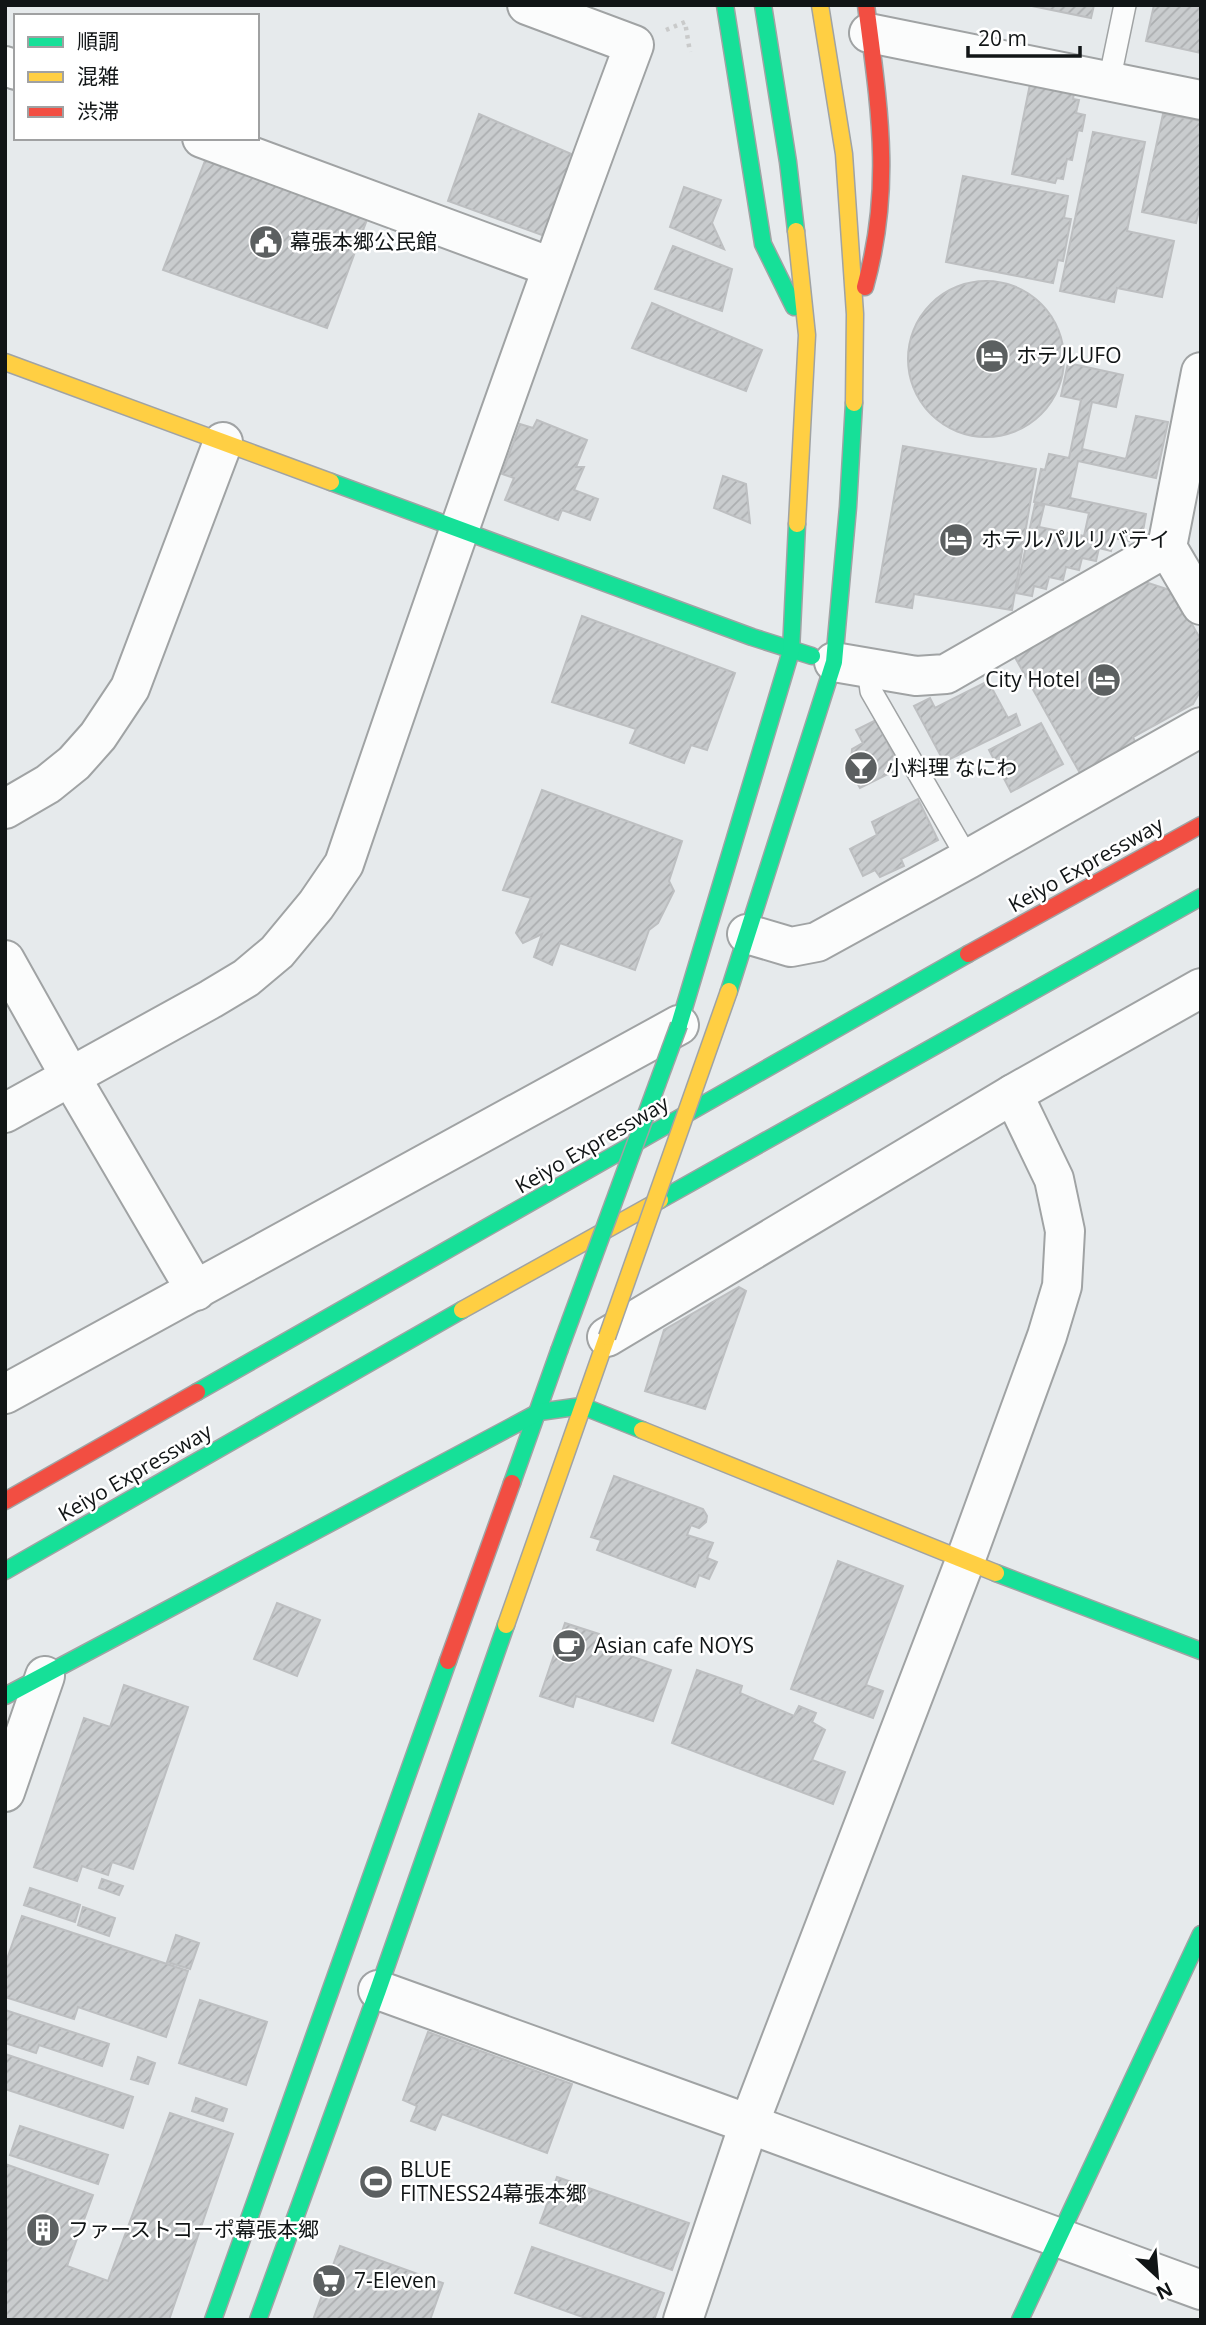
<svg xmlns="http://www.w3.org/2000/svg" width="1206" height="2325" viewBox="0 0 1206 2325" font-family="'Open Sans','Noto Sans JP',sans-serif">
<defs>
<pattern id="building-hatch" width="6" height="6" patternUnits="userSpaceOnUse" patternTransform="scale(1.75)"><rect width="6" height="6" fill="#c9ccce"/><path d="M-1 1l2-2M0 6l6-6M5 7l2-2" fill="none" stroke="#acaeb0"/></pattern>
</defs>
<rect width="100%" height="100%" fill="#e6eaec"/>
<!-- building -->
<g fill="url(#building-hatch)" stroke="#bdbfc1" stroke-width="2">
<polygon points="1027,5 1094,5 1091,18"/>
<polygon points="1154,5 1201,5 1201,53 1146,41"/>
<polygon points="1030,84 1074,93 1073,99 1079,100 1076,113 1085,115 1082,131 1078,130 1072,160 1067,159 1063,179 1057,178 1055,183 1012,174"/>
<polygon points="479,114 583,159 553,239 448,201"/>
<polygon points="1163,114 1201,121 1201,202 1196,223 1142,212"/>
<polygon points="1093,132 1145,142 1127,231 1174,241 1162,297 1117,288 1114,302 1060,291"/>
<polygon points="208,153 369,214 327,328 163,270"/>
<polygon points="963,176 1068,196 1064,218 1071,219 1063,261 1058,260 1053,283 946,262"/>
<polygon points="684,187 721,200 712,223 724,249 670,227"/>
<polygon points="673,246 732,269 722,311 655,289"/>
<circle cx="986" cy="359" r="78"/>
<polygon points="652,303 762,350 746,391 632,348"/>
<polygon points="1068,363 1123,375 1116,407 1092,402 1082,449 1126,459 1136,416 1168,422 1156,478 1078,461 1070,498 1146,514 1142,537 1130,534 1129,541 1114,538 1111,551 1099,548 1096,561 1082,558 1079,570 1066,567 1063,580 1049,577 1046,589 1034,586 1032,596 1016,593 1035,504 1044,506 1039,527 1084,536 1089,513 1034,502 1041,469 1045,470 1049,454 1069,458 1081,400 1061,396"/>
<polygon points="537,420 587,440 576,467 584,467 574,490 598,499 590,520 562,510 558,520 505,500 514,478 502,474 520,424 533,428"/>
<polygon points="903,446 1036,469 1012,610 914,594 912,608 876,602"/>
<polygon points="723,476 746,484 750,523 714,508"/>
<polygon points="1136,579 1173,591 1201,640 1201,690 1193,704 1133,737 1136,744 1081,775 1012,652"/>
<polygon points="582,616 735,673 707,750 691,745 684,763 630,743 636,729 552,702"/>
<polygon points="988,681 1008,718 1016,714 1020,725 944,762 914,706 930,698 935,708"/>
<polygon points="876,720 900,768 860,788 850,770 852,749 863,743 856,730"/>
<polygon points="1041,723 1063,764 1011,792 989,750"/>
<polygon points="542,790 682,841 669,881 674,891 658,923 649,930 635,970 560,943 552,965 534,957 542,934 523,943 516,933 531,898 503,890"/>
<polygon points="918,799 938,840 901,859 904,866 880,877 875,870 863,876 850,849 877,835 872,822"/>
<polygon points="739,1287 746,1291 705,1409 645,1391 664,1330"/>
<polygon points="614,1476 703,1509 707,1516 706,1522 699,1528 691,1525 687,1535 713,1543 707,1558 717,1562 709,1579 699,1575 695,1587 597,1550 601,1540 591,1537"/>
<polygon points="838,1561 903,1586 866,1685 883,1691 873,1718 791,1689"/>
<polygon points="277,1603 320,1620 297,1676 254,1659"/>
<polygon points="565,1623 599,1634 596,1644 671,1670 653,1721 576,1696 573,1707 540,1696"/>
<polygon points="697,1670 742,1686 740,1693 794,1716 799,1706 816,1713 812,1722 825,1730 812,1760 845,1772 833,1804 672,1743"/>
<polygon points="124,1685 188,1707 133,1869 112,1862 108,1875 82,1866 77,1881 34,1867 84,1718 110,1727"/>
<polygon points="102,1879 123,1886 119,1895 99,1888"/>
<polygon points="30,1888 80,1905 75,1922 24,1905"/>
<polygon points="83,1907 115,1918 109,1936 78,1925"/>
<polygon points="22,1916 188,1971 166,2037 78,2007 74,2019 5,1997 5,1965"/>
<polygon points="176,1935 199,1943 190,1969 167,1962"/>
<polygon points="200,2000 267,2022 246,2085 179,2063"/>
<polygon points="5,2010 109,2044 102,2066 39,2045 36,2053 5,2043"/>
<polygon points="428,2032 572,2084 547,2153 442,2114 435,2130 411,2121 417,2106 403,2100"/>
<polygon points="5,2054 133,2097 123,2128 5,2089"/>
<polygon points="138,2057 155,2063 148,2084 131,2079"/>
<polygon points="196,2098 227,2109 223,2121 192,2111"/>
<polygon points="170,2113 233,2134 169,2320 5,2320 5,2164 93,2195 67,2266 108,2281"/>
<polygon points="20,2126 108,2155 98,2184 10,2155"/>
<polygon points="557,2177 689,2223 672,2270 540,2223"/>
<polygon points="340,2246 443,2283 430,2320 313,2320"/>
<polygon points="532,2247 664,2293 654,2320 591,2320 515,2293"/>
</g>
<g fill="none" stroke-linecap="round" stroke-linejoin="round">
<!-- lane casing -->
<g stroke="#a0a3a4" stroke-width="24">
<g id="lane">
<polyline points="1109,82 1125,5"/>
<polyline points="868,668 871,691 968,859"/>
</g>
</g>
<!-- street casing -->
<g stroke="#a0a3a4" stroke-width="42">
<g id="street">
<polyline points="869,33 1201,100"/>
<polyline points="5,66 16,70"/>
<polyline points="202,138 551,267"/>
<polyline points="1201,372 1167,547 1201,605"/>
<polyline points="834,662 916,676 946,674 1167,547"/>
<polyline points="5,809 48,784 74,763 98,736 130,688 223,442"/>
<polyline points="747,934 791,947 817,942 968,859 1201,727"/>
<polyline points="5,960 70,1076 196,1291"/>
<path d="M5,1113L211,999L246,978L277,952L316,905L344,864C437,590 533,316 634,45L527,5"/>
<polyline points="607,1337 1013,1094 1201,988"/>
<polyline points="5,1394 679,1025"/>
<polyline points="5,1792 45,1676"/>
<polyline points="378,1990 749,2124 1201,2290"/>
<polyline points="683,2320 749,2124 965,1561 1047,1336 1062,1286 1065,1231 1054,1179 1013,1094"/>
</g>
</g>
<!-- fast casing -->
<g stroke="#a0a3a4" stroke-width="19">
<g id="fast">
<polyline points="725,5 763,244 794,307"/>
<polyline points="763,5 788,162 796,231"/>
<polyline points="331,482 752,637 812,656"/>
<polyline points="729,991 834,662 848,507 854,403"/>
<polyline points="679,1025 791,651 797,524"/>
<polyline points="660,1200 1201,897"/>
<polyline points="197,1392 968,954"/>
<polyline points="512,1483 559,1351"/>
<polyline points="5,1571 462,1310"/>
<polyline points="996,1573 1201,1651"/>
<polyline points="5,1696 539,1412 582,1406 642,1430"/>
<polyline points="213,2320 448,1661"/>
<polyline points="258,2320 378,1990 506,1625"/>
<polyline points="1020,2320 1201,1934"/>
</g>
</g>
<!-- slow casing -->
<g stroke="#a0a3a4" stroke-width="19">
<g id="slow">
<polyline points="820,5 844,154 855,314 854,403"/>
<polyline points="796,231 807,335 797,524"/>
<polyline points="5,362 331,482"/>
<polyline points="462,1310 660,1200"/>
<polyline points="642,1430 996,1573"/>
<polyline points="506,1625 607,1337"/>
</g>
</g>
<!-- jam casing -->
<g stroke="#a0a3a4" stroke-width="19">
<g id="jam">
<path d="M865,287C893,187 879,106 866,5"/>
<polyline points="968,954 1201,825"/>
<polyline points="5,1501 197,1392"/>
<polyline points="448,1661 512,1483"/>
</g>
</g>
<!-- path -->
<polyline stroke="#c9caca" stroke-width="4.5" stroke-dasharray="3.5 5" stroke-linecap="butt" points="666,30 685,22 690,52"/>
<!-- lane -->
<use href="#lane" stroke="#fbfcfc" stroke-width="21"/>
<!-- street -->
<use href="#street" stroke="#fbfcfc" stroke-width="38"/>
<!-- fast -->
<use href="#fast" stroke="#16e098" stroke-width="16"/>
<!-- slow -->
<use href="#slow" stroke="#ffcf43" stroke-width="16"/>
<!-- jam -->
<use href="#jam" stroke="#f24e42" stroke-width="16"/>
<!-- fast-bridge casing -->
<g stroke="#a0a3a4" stroke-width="19" stroke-linecap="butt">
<polyline id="fast-bridge" points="559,1351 679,1025"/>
</g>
<!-- slow-bridge casing -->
<g stroke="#a0a3a4" stroke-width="19" stroke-linecap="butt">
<polyline id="slow-bridge" points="607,1337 729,991"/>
</g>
<!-- fast-bridge -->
<use href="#fast-bridge" stroke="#16e098" stroke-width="16"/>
<!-- slow-bridge -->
<use href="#slow-bridge" stroke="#ffcf43" stroke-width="16"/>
</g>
<!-- icons -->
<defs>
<g id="civic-disc" transform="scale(1.75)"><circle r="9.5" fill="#5c6061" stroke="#fff"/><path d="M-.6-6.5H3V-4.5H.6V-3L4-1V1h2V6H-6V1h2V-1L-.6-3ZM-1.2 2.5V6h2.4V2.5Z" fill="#fff"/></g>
<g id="hotel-disc" transform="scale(1.75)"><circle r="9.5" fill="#5c6061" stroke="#fff"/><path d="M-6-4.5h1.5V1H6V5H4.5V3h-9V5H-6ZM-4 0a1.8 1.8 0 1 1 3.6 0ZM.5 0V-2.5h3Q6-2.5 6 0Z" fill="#fff"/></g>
<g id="bar-disc" transform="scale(1.75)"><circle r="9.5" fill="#5c6061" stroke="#fff"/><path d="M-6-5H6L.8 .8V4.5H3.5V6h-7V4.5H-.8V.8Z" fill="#fff"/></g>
<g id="cafe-disc" transform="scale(1.75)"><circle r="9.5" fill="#5c6061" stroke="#fff"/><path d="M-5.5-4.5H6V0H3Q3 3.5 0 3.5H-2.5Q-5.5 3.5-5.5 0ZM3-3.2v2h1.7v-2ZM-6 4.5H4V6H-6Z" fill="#fff"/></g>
<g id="stadium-disc" transform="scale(1.75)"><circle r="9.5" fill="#5c6061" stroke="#fff"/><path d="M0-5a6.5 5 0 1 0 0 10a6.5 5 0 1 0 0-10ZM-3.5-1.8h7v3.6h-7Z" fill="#fff"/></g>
<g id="building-disc" transform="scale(1.75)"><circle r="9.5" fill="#5c6061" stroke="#fff"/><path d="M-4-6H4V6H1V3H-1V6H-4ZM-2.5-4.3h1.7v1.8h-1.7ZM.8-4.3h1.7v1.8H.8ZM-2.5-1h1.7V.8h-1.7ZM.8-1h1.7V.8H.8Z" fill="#fff"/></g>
<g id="supermarket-disc" transform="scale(1.75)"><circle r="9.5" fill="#5c6061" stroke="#fff"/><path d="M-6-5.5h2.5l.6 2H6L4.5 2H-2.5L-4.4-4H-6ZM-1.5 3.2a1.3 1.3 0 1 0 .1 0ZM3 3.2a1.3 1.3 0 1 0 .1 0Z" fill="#fff"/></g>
</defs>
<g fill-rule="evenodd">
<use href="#civic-disc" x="266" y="242"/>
<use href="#hotel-disc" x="992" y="356"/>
<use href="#hotel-disc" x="956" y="540"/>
<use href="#hotel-disc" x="1104" y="680"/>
<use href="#bar-disc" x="861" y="768"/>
<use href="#cafe-disc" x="569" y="1646"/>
<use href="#stadium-disc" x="376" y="2182"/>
<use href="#building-disc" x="43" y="2230"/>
<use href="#supermarket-disc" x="329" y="2281"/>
</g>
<g text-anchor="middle" stroke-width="5" stroke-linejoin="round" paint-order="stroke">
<!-- poi labels -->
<g font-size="21" fill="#111516" stroke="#fff" text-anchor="start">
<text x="290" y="249">幕張本郷公民館</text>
<text x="1016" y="363">ホテルUFO</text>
<text x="981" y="547">ホテルパルリバテイ</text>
<text x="1080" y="687" text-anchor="end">City Hotel</text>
<text x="886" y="775">小料理 なにわ</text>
<text x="594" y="1653">Asian cafe NOYS</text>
<text x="400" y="2177">BLUE<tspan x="400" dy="24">FITNESS24幕張本郷</tspan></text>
<text x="68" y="2237">ファーストコーポ幕張本郷</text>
<text x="354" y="2288">7-Eleven</text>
</g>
<!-- street labels -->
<g font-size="21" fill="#111516" stroke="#fff">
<text transform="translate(1086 865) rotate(-29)" y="7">Keiyo Expressway</text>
<text transform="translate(592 1145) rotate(-30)" y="7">Keiyo Expressway</text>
<text transform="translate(135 1473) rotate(-30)" y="7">Keiyo Expressway</text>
</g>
</g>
<!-- border -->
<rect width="1206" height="2325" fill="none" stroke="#111516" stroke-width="14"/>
<!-- legend -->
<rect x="14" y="14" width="245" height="126" fill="#ffffff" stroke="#a0a1a2" stroke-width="2"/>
<rect x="28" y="37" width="35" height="10" fill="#16e098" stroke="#a0a1a2" stroke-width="2"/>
<text x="77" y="49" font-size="21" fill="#111516">順調</text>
<rect x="28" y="72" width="35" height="10" fill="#ffcf43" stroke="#a0a1a2" stroke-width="2"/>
<text x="77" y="84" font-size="21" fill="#111516">混雑</text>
<rect x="28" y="107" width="35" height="10" fill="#f24e42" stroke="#a0a1a2" stroke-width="2"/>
<text x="77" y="119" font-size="21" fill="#111516">渋滞</text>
<!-- north arrow -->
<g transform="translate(1157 2276) rotate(154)" stroke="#ffffff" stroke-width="5" paint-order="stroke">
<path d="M0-5L12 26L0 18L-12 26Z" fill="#111516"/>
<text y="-10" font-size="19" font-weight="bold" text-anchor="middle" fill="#111516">N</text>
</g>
<!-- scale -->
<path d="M968 46v10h112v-10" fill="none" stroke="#111516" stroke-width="3.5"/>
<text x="978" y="46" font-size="21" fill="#111516" stroke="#ffffff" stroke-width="5" paint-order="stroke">20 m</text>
</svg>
